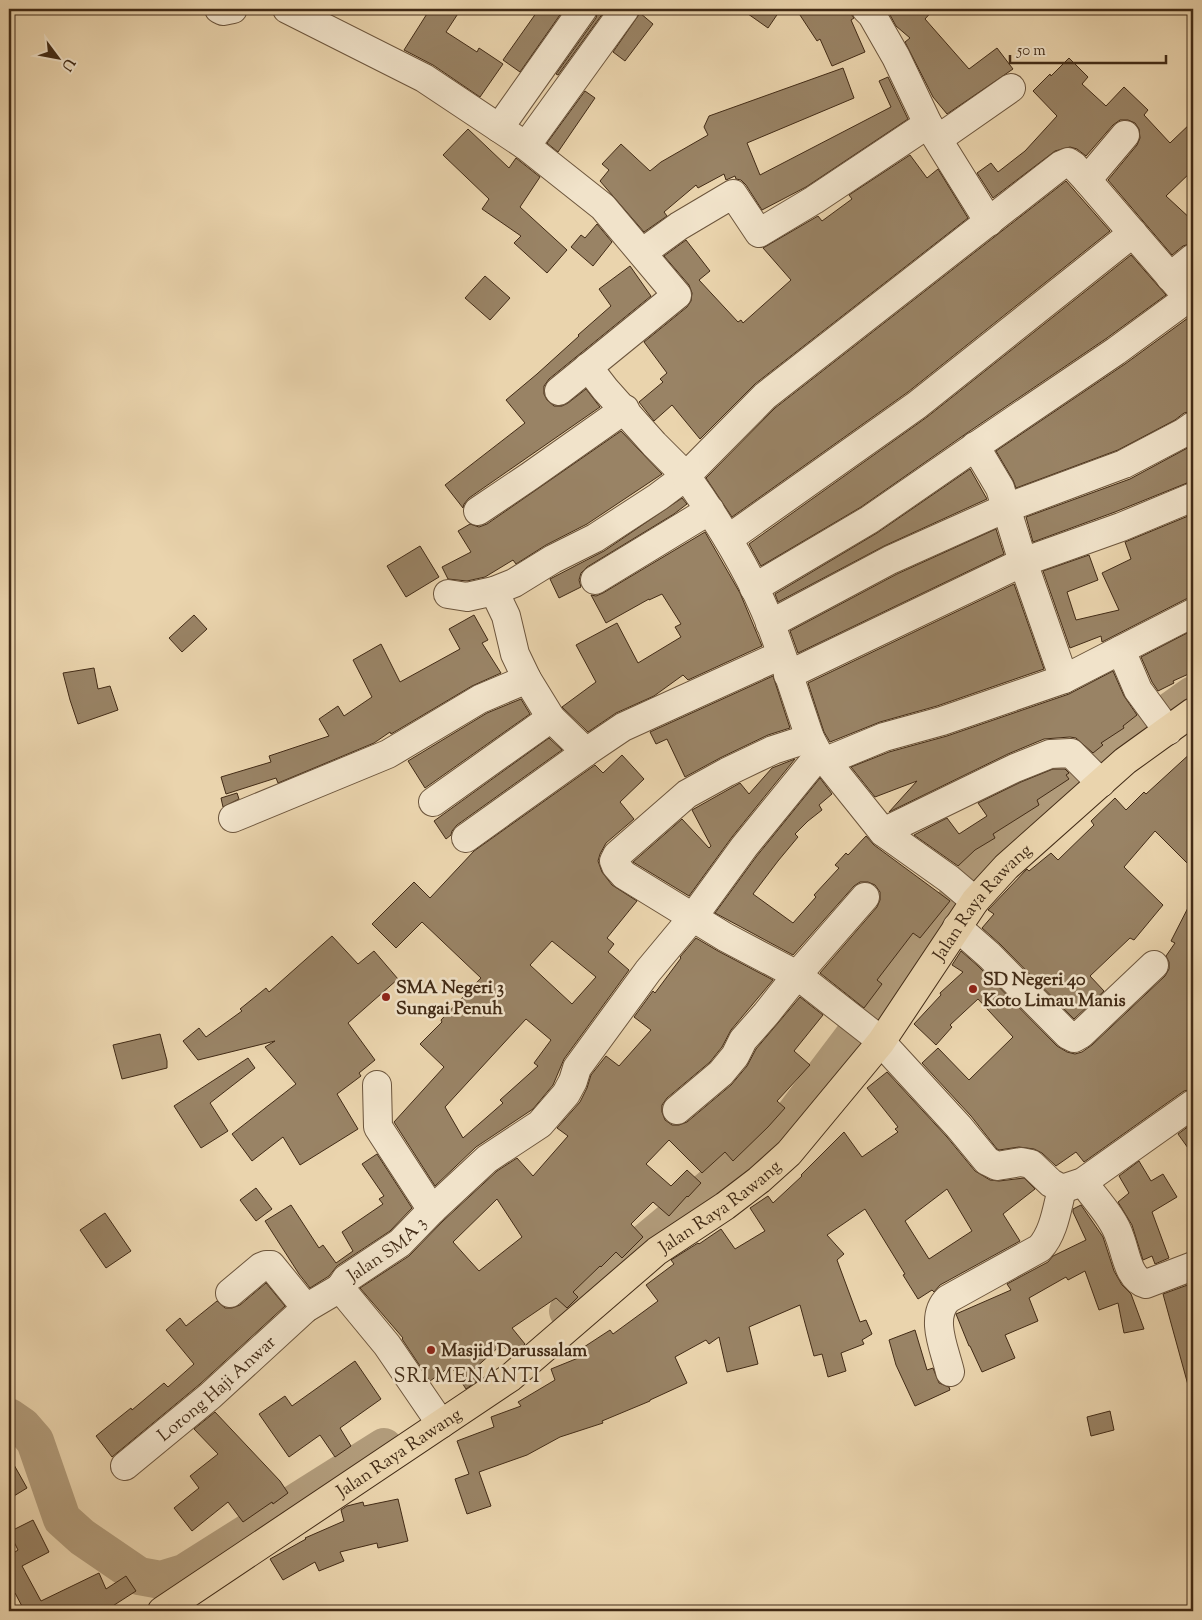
<svg xmlns="http://www.w3.org/2000/svg" width="1202" height="1620" viewBox="0 0 1202 1620" font-family="'Sorts Mill Goudy',serif">
<rect width="100%" height="100%" fill="#ead4ad"/>
<filter id="stains"><feTurbulence type="fractalNoise" baseFrequency=".004" numOctaves="4"/><feColorMatrix values="0 0 0 0 .2 0 0 0 0 .09 0 0 0 0 .02 0 0 0 .5 -.17"/></filter>
<radialGradient id="worn" r=".72"><stop offset=".6" stop-color="#630" stop-opacity="0"/><stop offset="1" stop-color="#630" stop-opacity=".3"/></radialGradient>
<g fill="none" stroke-linecap="round" stroke-linejoin="round">
<!-- river -->
<g stroke="#b19b7a" stroke-width="38">
<polyline points="1107,756 1193,695"/>
<polyline points="568,1311 629,1256 789,1122 989,857 1083,779"/>
<polyline points="9,1417 22,1426 35,1441 62,1519 82,1537 139,1576 161,1580 184,1573 384,1447"/>
</g>
</g>
<!-- building -->
<g fill="#998365" stroke="#422b16" fill-rule="evenodd">
<polygon points="430,9 461,9 446,32 477,52 479,48 503,64 480,97 433,65 404,50"/>
<polygon points="539,9 564,9 520,72 503,60"/>
<polygon points="598,9 606,9 558,75 556,74 596,18"/>
<polygon points="741,9 781,9 768,28"/>
<polygon points="796,9 851,9 851,14 854,18 851,20 865,52 832,66 820,39 817,41"/>
<polygon points="896,9 934,9 925,19 969,69 997,48 1013,69 947,114 933,97 905,42 910,38 896,26 890,15"/>
<polygon points="640,13 653,24 625,61 613,52"/>
<polygon points="1069,58 1088,77 1082,84 1106,106 1124,87 1148,110 1144,115 1170,143 1193,121 1193,170 1166,196 1193,221 1193,243 1183,246 1172,255 1108,180 1137,145 1140,138 1139,129 1135,123 1128,120 1120,120 1113,125 1086,156 1077,149 1070,147 1055,151 993,198 977,173 991,163 998,172 1025,151 1057,116 1033,91 1050,74 1051,76"/>
<polygon points="843,68 854,98 747,143 760,175 891,107 879,81 888,77 908,119 806,187 762,210 746,185 741,180 736,179 735,176 726,180 724,174 698,188 696,185 664,212 667,216 644,232 600,181 609,170 602,164 621,144 650,171 661,162 708,135 704,127 709,116"/>
<polygon points="585,91 595,98 558,152 547,143"/>
<polygon points="468,129 509,168 516,158 540,177 520,207 567,250 547,273 514,243 521,236 482,209 489,199 443,155"/>
<polygon points="910,155 927,178 938,169 968,218 755,384 700,439 672,405 654,421 639,402 663,382 660,379 667,373 644,342 687,307 691,301 692,293 689,285 664,256 686,240 710,271 699,280 738,322 741,320 743,323 791,280 763,248 818,216 822,221 852,199 849,195"/>
<polygon points="1066,181 1110,231 908,392 732,517 706,478 775,408"/>
<polygon points="597,224 612,242 593,266 571,247 581,235 585,238"/>
<polygon points="1131,255 1166,295 1107,338 967,433 861,507 761,566 749,544 927,417"/>
<polygon points="630,266 651,296 549,379 544,386 544,394 547,400 554,406 562,406 568,403 586,389 600,407 469,498 464,504 463,508 445,485 525,423 506,400 537,374 579,336 578,335 611,306 599,289"/>
<polygon points="485,276 510,298 490,320 465,298"/>
<polygon points="1188,318 1193,318 1193,411 1184,413 1175,420 1118,450 1016,488 1013,480 996,451 1125,364"/>
<polygon points="621,431 662,474 587,524 546,545 516,564 513,560 485,577 467,581 448,579 442,567 471,552 458,531 470,524 479,527 487,524"/>
<polygon points="1193,445 1193,482 1187,483 1115,512 1033,542 1026,517 1130,479"/>
<polygon points="970,469 987,499 884,546 778,602 775,594 877,533"/>
<polygon points="682,498 687,504 674,514 587,567 581,573 579,580 581,587 559,598 550,579 604,551"/>
<polygon points="1193,514 1193,597 1186,599 1102,642 1101,636 1070,648 1043,571 1089,555 1098,580 1067,592 1076,620 1119,610 1102,573 1131,559 1125,542"/>
<polygon points="996,529 1004,554 798,653 790,631 897,574"/>
<polygon points="705,532 740,593 762,646 688,680 683,675 654,696 616,713 588,732 562,707 596,682 576,645 617,623 638,663 681,637 675,627 681,624 662,594 649,600 649,599 606,623 591,595 596,596 603,593"/>
<polygon points="420,546 439,577 406,597 387,566"/>
<polygon points="1014,584 1044,669 937,706 880,722 830,742 824,732 808,683"/>
<polygon points="194,615 207,629 182,652 169,638"/>
<polygon points="474,615 488,640 482,643 501,673 472,686 391,734 390,732 374,743 278,783 276,778 226,794 221,777 271,762 269,756 329,736 319,719 338,706 344,716 372,697 353,660 381,644 400,682 460,649 449,629"/>
<polygon points="1189,632 1193,641 1193,672 1173,681 1174,683 1158,691 1152,682 1141,657"/>
<polygon points="94,668 98,689 110,686 118,710 78,724 70,700 63,673"/>
<polygon points="1113,671 1124,696 1137,715 1123,726 1124,728 1101,743 1103,745 1093,753 1076,738 1070,737 1044,739 1008,754 889,812 917,781 875,797 851,767 889,752 947,736 1069,694"/>
<polygon points="773,676 790,728 768,735 720,758 685,777 667,739 656,744 650,732"/>
<polygon points="521,699 530,714 425,788 408,761 487,713"/>
<polygon points="549,738 562,750 457,825 452,831 451,835 446,839 434,821"/>
<polygon points="1193,751 1193,869 1155,831 1124,867 1163,905 1134,940 1130,938 1090,976 1104,991 1074,1019 1000,944 982,928 994,914 988,910 1027,869 1029,871 1051,853 1058,860 1094,825 1091,821 1115,798 1126,810 1144,792 1146,794"/>
<path d="M622,755L644,779L620,802L634,819L606,843L600,854L598,861L602,872L612,885L637,901L607,938L614,944L608,952L629,970L564,1059L553,1085L533,1109L476,1147L435,1186L394,1122L444,1067L420,1044L442,1022L441,1020L481,978L422,922L396,948L372,924L414,882L430,898L474,851L595,765L603,773ZM552,941L596,977L572,1004L530,965ZM526,1019L551,1040L534,1063L538,1066L500,1100L503,1103L463,1138L445,1107Z"/>
<polygon points="795,759 732,837 689,896 633,862 682,819 709,848 711,846 692,810 740,783 749,794 772,768"/>
<polygon points="1053,769 1065,769 1069,773 1066,775 1069,779 1037,800 1039,805 993,834 995,838 975,850 958,866 914,835 947,818 959,834 987,816 978,803 1021,782"/>
<polygon points="820,778 832,794 819,805 822,810 808,821 795,834 798,837 778,861 753,894 793,923 816,897 814,895 839,868 835,865 846,853 848,855 866,836 874,845 950,901 920,938 913,933 877,980 882,984 864,1008 820,973 877,907 880,900 880,892 875,885 868,882 860,882 854,886 793,955 715,913 756,857"/>
<polygon points="237,793 239,799 223,807 221,798"/>
<polygon points="1193,898 1193,1089 1184,1091 1084,1162 1076,1152 1056,1166 1042,1153 1034,1149 1019,1147 999,1150 997,1149 971,1116 922,1063 938,1048 969,1080 1013,1037 978,999 950,1025 952,1027 936,1045 914,1024 941,995 940,993 963,972 952,965 961,951 978,966 1057,1046 1067,1052 1075,1054 1082,1052 1092,1045 1165,976 1169,969 1169,962 1166,956 1175,943 1171,941"/>
<polygon points="332,936 358,964 374,951 398,979 348,1023 375,1060 359,1073 361,1076 337,1094 358,1129 300,1165 283,1137 252,1161 232,1134 296,1084 265,1047 275,1041 198,1060 183,1041 199,1028 206,1037 242,1011 240,1009 266,988 269,992"/>
<path d="M696,938L718,951L773,980L731,1030L722,1047L710,1062L667,1098L662,1105V1112L665,1120L672,1125H679L687,1122L731,1085L747,1066L756,1049L800,997L823,1015L794,1051L810,1065L777,1101L785,1108L768,1127L733,1161L725,1152L702,1173L669,1140L646,1164L671,1186L687,1170L701,1183L688,1197L687,1196L669,1216L653,1202L631,1224L643,1237L622,1258L616,1252L601,1267L600,1266L573,1292L578,1297L567,1308L556,1298L512,1328L525,1344L512,1356L502,1344L473,1370L480,1379L466,1389L451,1366L430,1381L402,1339L403,1338L360,1288L409,1256L443,1221L497,1171L517,1158L533,1176L568,1136L557,1128L580,1102L587,1088L591,1075L606,1056L619,1066L651,1030L634,1017L653,991L655,993L681,958L680,957ZM497,1199L522,1237L479,1271L453,1242Z"/>
<polygon points="160,1034 167,1061 167,1068 122,1079 113,1045"/>
<polygon points="248,1058 255,1068 210,1103 228,1131 201,1148 174,1106"/>
<path d="M887,1072L947,1137L975,1171L990,1180L999,1181L1024,1178L1035,1189L1003,1214L1020,1241L940,1285L934,1292L932,1290L918,1299L903,1275L905,1274L865,1209L827,1235L844,1254L837,1260L860,1322L866,1320L872,1334L862,1340L864,1344L841,1353L846,1371L828,1377L822,1354L814,1356L800,1305L749,1327L758,1364L727,1372L719,1337L709,1344L706,1340L675,1357L687,1383L650,1400V1401L602,1421L603,1423L560,1437L527,1455L479,1472L491,1506L467,1514L455,1479L469,1474L457,1441L494,1427L491,1417L521,1406L518,1402L555,1380L551,1369L588,1354L584,1347L610,1330L613,1334L658,1301L646,1285L674,1264L671,1260L698,1243L699,1244L721,1229L735,1249L765,1231L750,1208L768,1196L773,1203L802,1176L801,1175L844,1132L862,1157L898,1132L895,1129L898,1127L867,1088ZM947,1189L972,1231L929,1259L905,1221Z"/>
<polygon points="1193,1123 1193,1155 1178,1134"/>
<polygon points="377,1154 412,1208 390,1231 337,1266 329,1276 310,1288 299,1274 265,1221 291,1205 319,1248 323,1245 336,1263 353,1251 342,1232 383,1204 379,1199 384,1196 362,1164"/>
<polygon points="1139,1161 1151,1181 1163,1174 1177,1197 1152,1212 1169,1258 1155,1264 1152,1256 1143,1260 1132,1225 1118,1202 1129,1193 1119,1176"/>
<polygon points="256,1188 272,1209 256,1221 240,1200"/>
<polygon points="1081,1205 1103,1237 1114,1271 1122,1285 1131,1294 1144,1329 1124,1333 1118,1303 1099,1310 1085,1271 1068,1280 1066,1277 1029,1298 1038,1321 1005,1335 1015,1358 982,1372 970,1346 969,1346 956,1314 1011,1290 1007,1284 1048,1262 1053,1256 1086,1240 1073,1212 1073,1209"/>
<polygon points="105,1213 131,1251 106,1268 80,1230"/>
<polygon points="266,1283 285,1306 200,1384 112,1457 96,1436 131,1408 132,1410 164,1383 168,1387 194,1364 166,1330 180,1318 186,1326 217,1301 225,1308 232,1308 240,1305"/>
<polygon points="1193,1283 1193,1385 1188,1385 1163,1294"/>
<polygon points="915,1330 927,1370 933,1368 939,1383 949,1387 950,1390 915,1406 896,1365 889,1340"/>
<polygon points="355,1361 381,1399 340,1428 351,1446 335,1457 320,1435 289,1457 259,1414 285,1396 292,1406"/>
<polygon points="1110,1411 1114,1430 1091,1436 1087,1417"/>
<polygon points="215,1412 280,1481 288,1493 273,1504 272,1502 243,1522 228,1502 192,1531 174,1508 199,1488 190,1476 218,1454 194,1429"/>
<polygon points="9,1456 27,1488 9,1499"/>
<polygon points="398,1499 408,1541 378,1548 377,1543 340,1552 344,1561 319,1571 315,1562 283,1580 270,1559 306,1539 305,1538 344,1521 341,1510 347,1506 363,1502 364,1506"/>
<polygon points="33,1520 49,1552 22,1566 41,1601 99,1573 106,1589 126,1576 136,1591 105,1611 21,1611 24,1610 15,1593 9,1596 9,1540 15,1552 18,1550 9,1532"/>
</g>
<g fill="none" stroke-linecap="round" stroke-linejoin="round">
<!-- minor casing -->
<g stroke="#6c553c" stroke-width="30">
<g id="minor">
<polyline points="219,9 223,11 233,9"/>
<polyline points="287,9 424,78 526,146 603,207 677,295 559,391"/>
<polyline points="866,9 872,15 896,57 928,124 989,222"/>
<polyline points="499,128 583,9"/>
<polyline points="938,139 1011,88"/>
<polyline points="526,146 625,9"/>
<polyline points="1087,180 1125,135"/>
<polyline points="643,252 679,226 733,194 759,233 814,200 928,124"/>
<polyline points="1170,277 1193,258"/>
<polyline points="975,446 1000,488 1023,562 1064,679"/>
<polyline points="478,511 530,476 625,409"/>
<polyline points="728,539 917,405 1133,233"/>
<polyline points="595,580 710,510"/>
<polyline points="754,588 869,520 979,444 1116,351 1188,298"/>
<polyline points="494,591 506,616 515,654 527,679 551,718 586,752"/>
<polyline points="448,594 467,597 494,591 514,583 553,559 595,538 658,497 686,476 654,444 605,389 588,367"/>
<polyline points="770,624 890,560 1006,508 1124,464 1183,433 1193,426"/>
<polyline points="1121,650 1138,690 1168,731"/>
<polyline points="788,675 1023,562 1121,527 1193,497"/>
<polyline points="810,738 773,750 727,772 687,794 617,855 614,861 616,866 624,875 725,937 797,975 870,1032 881,1042 959,1127 987,1161 997,1166 1021,1162 1031,1164 1051,1183 1062,1189 1083,1182 1193,1104"/>
<polyline points="826,761 884,737 942,721 1064,679 1193,613"/>
<polyline points="433,802 551,718"/>
<polyline points="233,818 388,754 480,699 527,679"/>
<polyline points="883,832 1015,768 1050,754 1071,753 1101,783"/>
<polyline points="466,838 586,752 623,727 781,655"/>
<path d="M975,901L949,879L883,832L826,761L819,755L810,738C797,700 785,662 771,625C750,572 719,522 686,476L765,396L1061,165L1068,162L1074,166L1087,180L1193,303"/>
<polyline points="957,927 989,955 1068,1035 1074,1038 1081,1034 1154,965"/>
<polyline points="377,1085 378,1127 432,1210"/>
<polyline points="677,1110 721,1073 735,1056 743,1040 766,1014 797,975 865,897"/>
<path d="M1083,1182C1095,1199 1114,1218 1120,1238C1126,1253 1128,1279 1146,1284L1193,1266"/>
<polyline points="230,1293 261,1267 266,1265 271,1265 306,1308"/>
<path d="M950,1372C945,1350 929,1317 948,1299L1040,1248C1054,1233 1057,1208 1062,1189"/>
<path id="s1" d="M441,1424L387,1345L340,1288L346,1279L400,1243L432,1210L487,1159L540,1124L566,1094L573,1081L577,1068L648,971L693,917L744,847L819,755"/>
<path id="s2" d="M125,1466L210,1396L306,1308L340,1288"/>
</g>
</g>
<!-- major casing -->
<g stroke="#422b16" stroke-width="30">
<g id="major">
<path id="s3" d="M162,1611L511,1377L657,1251L725,1206L759,1180L789,1153L881,1042L975,901L1006,867L1125,761L1193,712"/>
</g>
</g>
<!-- minor -->
<use href="#minor" stroke="#f1e3ca" stroke-width="28"/>
<!-- major -->
<use href="#major" stroke="#ead4ad" stroke-width="28"/>
</g>
<!-- markers -->
<g fill="#8f2418" stroke="#f1e3ca" stroke-width="2">
<circle cx="973" cy="989" r="5"/>
<circle cx="386" cy="997" r="5"/>
<circle cx="431" cy="1350" r="5"/>
</g>
<g text-anchor="middle" stroke-width="5" stroke-linejoin="round" paint-order="stroke">
<!-- street labels -->
<g font-size="18" fill="#422b16" stroke="#f1e3ca">
<text dy="6" stroke="none"><textPath href="#s3" startOffset="1095">Jalan Raya Rawang</textPath></text>
<text dy="6" stroke="none"><textPath href="#s3" startOffset="690">Jalan Raya Rawang</textPath></text>
<text dy="6" stroke="none"><textPath href="#s1" startOffset="231">Jalan SMA 3</textPath></text>
<text dy="6" stroke="none"><textPath href="#s2" startOffset="120">Lorong Haji Anwar</textPath></text>
<text dy="6" stroke="none"><textPath href="#s3" startOffset="285">Jalan Raya Rawang</textPath></text>
</g>
<!-- poi labels -->
<g font-size="18" font-weight="bold" fill="#422b16" stroke="#f1e3ca" text-anchor="start">
<text x="983" y="985">SD Negeri 40<tspan x="983" dy="21">Koto Limau Manis</tspan></text>
<text x="396" y="993">SMA Negeri 3<tspan x="396" dy="21">Sungai Penuh</tspan></text>
<text x="441" y="1356">Masjid Darussalam</text>
</g>
<!-- quarter labels -->
<g font-size="20" letter-spacing="1" fill="#422b16" stroke="#f1e3ca">
<text x="467" y="1382">SRI MENANTI</text>
</g>
</g>
<!-- margin -->
<rect width="1202" height="1620" fill="none" stroke="#ead4ad" stroke-width="30"/>
<rect x="10" y="10" width="1182" height="1600" fill="none" stroke="#422b16" stroke-width="2.5"/>
<rect x="15" y="15" width="1172" height="1590" fill="none" stroke="#422b16"/>
<!-- north arrow -->
<g transform="translate(58 58) rotate(122)" stroke="#f1e3ca" stroke-width="4" paint-order="stroke">
<path d="M0-4L9 19L0 12L-9 19Z" fill="#422b16"/>
<text y="-8" font-size="14" font-weight="bold" text-anchor="middle" fill="#422b16">U</text>
</g>
<!-- scale -->
<path d="M1010 55v8h156v-8" fill="none" stroke="#422b16" stroke-width="2.5"/>
<text x="1017" y="55" font-size="15" fill="#422b16" stroke="#f1e3ca" stroke-width="4" paint-order="stroke">50 m</text>
<rect width="100%" height="100%" filter="url(#stains)"/>
<rect width="100%" height="100%" fill="url(#worn)"/>
</svg>
